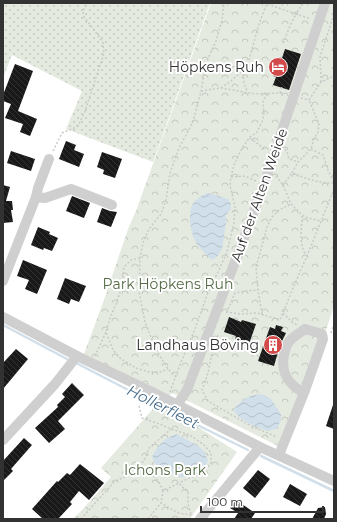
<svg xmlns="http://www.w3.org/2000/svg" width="337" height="522" viewBox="0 0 337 522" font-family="Montserrat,sans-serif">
<defs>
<pattern id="grass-dots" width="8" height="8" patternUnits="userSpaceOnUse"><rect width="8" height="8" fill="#e4eadf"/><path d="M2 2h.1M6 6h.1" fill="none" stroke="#c4c9c0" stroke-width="1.8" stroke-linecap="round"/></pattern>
<pattern id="park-crowns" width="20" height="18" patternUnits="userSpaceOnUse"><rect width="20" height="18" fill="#e4eadf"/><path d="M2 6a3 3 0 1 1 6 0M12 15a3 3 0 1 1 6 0" fill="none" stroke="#c4c9c0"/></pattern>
<pattern id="water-waves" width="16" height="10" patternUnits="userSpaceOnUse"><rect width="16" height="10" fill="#d1dfea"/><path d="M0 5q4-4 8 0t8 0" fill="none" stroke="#b4c0c9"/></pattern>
<pattern id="building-back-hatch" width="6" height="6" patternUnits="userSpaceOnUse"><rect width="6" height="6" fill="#191919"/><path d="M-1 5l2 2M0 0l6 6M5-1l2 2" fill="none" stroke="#323232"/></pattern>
</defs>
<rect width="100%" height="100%" fill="#fff"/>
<!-- grass -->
<polygon fill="url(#grass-dots)" points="3,3 210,3 153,162 66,129 82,91 12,55 3,78"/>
<!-- park -->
<g fill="url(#park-crowns)">
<polygon points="211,3 334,3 334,306 312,373 284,449 172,393 169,396 84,354 105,297 128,229 136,211"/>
<polygon points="159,402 237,452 190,519 73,519 85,507 111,477 101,468"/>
</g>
<!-- water -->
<g fill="url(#water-waves)">
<path d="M207,193C214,194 220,197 228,199L231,204V209L226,215V223L222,249L218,256L212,260C207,255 201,250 197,244C190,234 186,208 196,200C199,197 203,195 207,193Z"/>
<path d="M261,394L271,399L281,414V421L276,429L268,431L250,424L239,417L233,410C243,399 246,396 261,394Z"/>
<path d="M176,434L197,445L204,451L208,460C206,465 203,470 199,473C195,476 182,478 178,477C175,476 173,473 170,472C158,468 157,469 152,457C158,445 163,439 176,434Z"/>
</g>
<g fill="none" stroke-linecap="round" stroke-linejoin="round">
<!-- stream -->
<g stroke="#d1dfea" stroke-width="2.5">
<polyline points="3,325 67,359"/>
<polyline points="78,364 167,410 248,450"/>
<polyline points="261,456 334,491"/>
</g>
</g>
<!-- building -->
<g fill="url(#building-back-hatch)">
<polygon points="285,49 301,54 289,90 273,85 276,77 273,76 279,57 282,58"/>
<polygon points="15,64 33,71 18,111 37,119 30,136 20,132 23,124 5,118 11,104 3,101 3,95"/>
<polygon points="66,141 76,145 74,150 84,154 79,167 59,159"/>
<polygon points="11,151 35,159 31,171 7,163"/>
<polygon points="102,152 122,159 115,178 103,174 104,170 97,167"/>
<polygon points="3,185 10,187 6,201 12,201 13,210 11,210 13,222 3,223"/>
<polygon points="72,196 90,203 84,218 66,211"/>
<polygon points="102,208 110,211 117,212 111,227 97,222"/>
<polygon points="38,227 50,232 49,234 58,238 52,251 44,248 43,250 31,245"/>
<polygon points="23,260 47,270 37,294 25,289 29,280 17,276"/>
<polygon points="65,278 86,286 79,302 71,299 69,304 57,299"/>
<polygon points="229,317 241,322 242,320 256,324 249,344 235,339 236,336 224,332"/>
<polygon points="276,325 283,327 281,331 286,333 280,345 274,366 258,361 270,327 275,329"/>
<polygon points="16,349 28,359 3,389 3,363"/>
<polygon points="72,383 84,395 58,421 65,429 49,443 35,428 58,407 57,405 65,397 62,394"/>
<polygon points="333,405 334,405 334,429 326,426"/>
<polygon points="24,438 32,445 11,469 13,471 3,481 3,461"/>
<polygon points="80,464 104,483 89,500 79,491 70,502 72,504 58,519 43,519 32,509 57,481 58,482 67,473 70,475"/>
<polygon points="258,470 270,479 255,498 243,488"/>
<polygon points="290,484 307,494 300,506 283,497"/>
<polygon points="236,500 255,513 251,519 234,519 238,513 230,508"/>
<polygon points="325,507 326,514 324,519 312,519 318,508"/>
</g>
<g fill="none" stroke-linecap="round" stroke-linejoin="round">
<!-- path -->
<g stroke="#c9c9c9" stroke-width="1.5" stroke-dasharray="2 2" stroke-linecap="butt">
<polyline points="268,3 273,6 296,14 289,28 283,44"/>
<polyline points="301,3 301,6 296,14 311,19"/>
<path d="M244,69C243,79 243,84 248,92"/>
<polyline points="321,82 320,57 334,14"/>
<polyline points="221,88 231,81 244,69 249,60 259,24 267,3"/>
<polyline points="201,91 221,88 255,94 280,93 284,94"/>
<polyline points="280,93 282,87"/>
<polyline points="301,98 309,100"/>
<polyline points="309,100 321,82 334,76"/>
<polyline points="250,138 266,150"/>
<polyline points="285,149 287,152 289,159 298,162"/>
<polyline points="311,149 323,155 328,170 334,182"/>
<polyline points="53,151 62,133 74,128 79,124 85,111 104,53 103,43 98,35 84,17 83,12 86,3"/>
<polyline points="292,173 298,162 311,149 314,139 318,132 319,124 309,100"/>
<polyline points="276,176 283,185 291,204 300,213 305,217 320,221"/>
<polyline points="231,177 245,176 256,181"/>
<path d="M283,185L292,173C307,179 318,183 334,183"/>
<path d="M302,216C302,229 298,246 307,256"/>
<polyline points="140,258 131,260 124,267 122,286 116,304 110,318 106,332 113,350 121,359 136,368 149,372 160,372 168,369"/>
<polyline points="228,309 235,293 246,291 258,290"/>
<polyline points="226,312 242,314 257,313 280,320 283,313 293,288 307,256 332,194 334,187"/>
<polyline points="283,313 292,322 297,325"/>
<polyline points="262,314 258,290 256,267 260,253 267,227 272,217 279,210 291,204"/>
<polyline points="331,333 334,324"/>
<polyline points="218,335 212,352 208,373 202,390 208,401 251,426 277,437"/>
<polyline points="95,356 106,332"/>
<polyline points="176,377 168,369 156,350 145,322 139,292 140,258 143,243 149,229 161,214 166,200 170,173 179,148 193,122 201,91 206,63 216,41 222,20 224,3"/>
<polyline points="170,392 181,362 195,329 208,292 218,272 227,252 234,223 235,207 230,185 231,177 234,165 242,148 250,137 257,132 262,122 264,115 263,102 267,93"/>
<polyline points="139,406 142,418 162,425 171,429 190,435 204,445 211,453 211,463 202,474 187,479 179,483"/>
<path d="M130,474C134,474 139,472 143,473C154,473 160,482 163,491"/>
<path d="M191,514L188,504V493L179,483L163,491L161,503C167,506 173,511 179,513C184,514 189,514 193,516"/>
<polyline points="81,519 114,482 130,474 140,466 146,457 149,448 171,429"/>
<polyline points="148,519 161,503"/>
</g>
<!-- minor -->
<g stroke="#cfcfcf" stroke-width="10">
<polyline points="36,197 45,198 71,189 112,205"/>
<polyline points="3,281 36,197 38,188 49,159"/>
<polyline points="3,317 77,356 150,391 260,447 334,481"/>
<polyline points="177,405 187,390 264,184 325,3"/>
<polyline points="3,440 55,384 77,356"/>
<path d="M279,455L304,393L323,339L322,334L305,329C300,333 292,337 288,343C286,346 285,351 284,355C280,372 289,385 304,393"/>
<polyline points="200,519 260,447"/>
</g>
</g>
<!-- icons -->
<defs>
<g id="hotel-disc" transform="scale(1)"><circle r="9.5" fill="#d34a4b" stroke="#fff"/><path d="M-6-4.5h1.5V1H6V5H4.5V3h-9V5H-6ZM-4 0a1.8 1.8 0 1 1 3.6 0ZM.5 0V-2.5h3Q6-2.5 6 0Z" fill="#fff"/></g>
<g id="building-disc" transform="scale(1)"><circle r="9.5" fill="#d34a4b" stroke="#fff"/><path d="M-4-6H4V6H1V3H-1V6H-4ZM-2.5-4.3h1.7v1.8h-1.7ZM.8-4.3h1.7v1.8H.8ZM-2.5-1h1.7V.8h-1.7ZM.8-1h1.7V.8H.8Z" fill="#fff"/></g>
</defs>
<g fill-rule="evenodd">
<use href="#hotel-disc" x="278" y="67"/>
<use href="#building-disc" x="273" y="345"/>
</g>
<g text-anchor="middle" stroke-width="4" stroke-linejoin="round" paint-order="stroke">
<!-- poi labels -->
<g font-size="14" fill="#323232" stroke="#fff" text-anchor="end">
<text x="264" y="72">Höpkens Ruh</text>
<text x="259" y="350">Landhaus Böving</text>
</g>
<!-- street labels -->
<g font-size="14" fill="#323232" stroke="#fff">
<text transform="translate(259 195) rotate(-70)" y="5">Auf der Alten Weide</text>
</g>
<!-- park labels -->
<g font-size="14" fill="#536a44" stroke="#fff">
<text x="168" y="289">Park Höpkens Ruh</text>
<text x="165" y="475">Ichons Park</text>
</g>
<!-- water labels -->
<g font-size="15" font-style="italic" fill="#486d8c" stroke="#fff">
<text transform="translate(163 407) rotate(27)" y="5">Hollerfleet</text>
</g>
</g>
<!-- border -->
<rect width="337" height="522" fill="none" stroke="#323232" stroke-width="8"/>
<!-- scale -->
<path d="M201 506v6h122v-6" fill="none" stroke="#323232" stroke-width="2"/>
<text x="207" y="506" font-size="12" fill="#323232" stroke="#ffffff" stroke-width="3" paint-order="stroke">100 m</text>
</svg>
